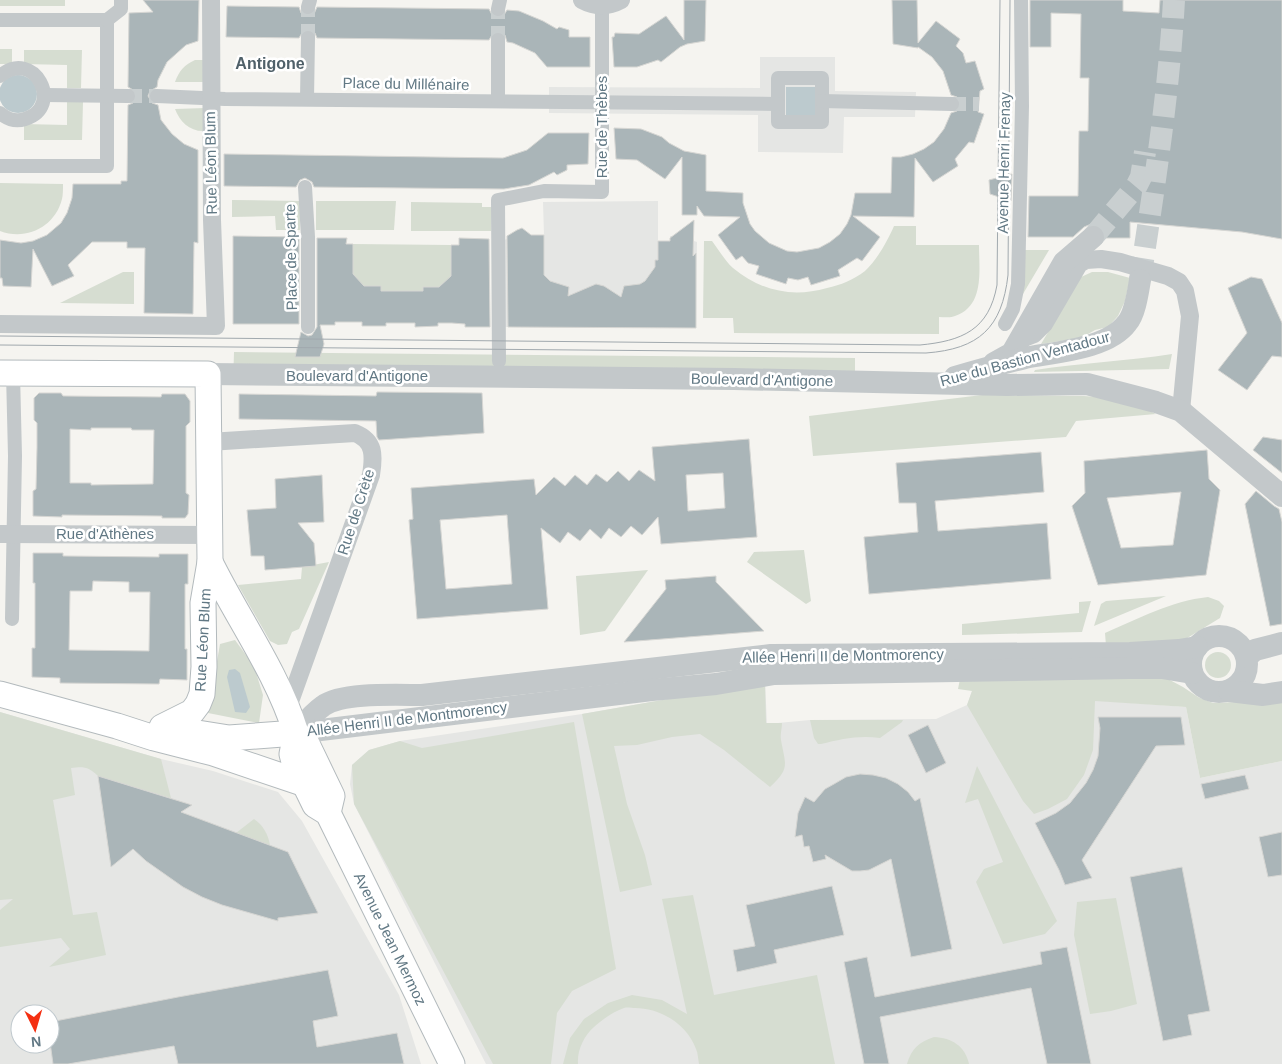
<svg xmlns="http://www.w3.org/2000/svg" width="1282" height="1064" viewBox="0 0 1282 1064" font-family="Arial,sans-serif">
<rect width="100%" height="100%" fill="#f5f4f0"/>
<!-- built -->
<g fill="#e5e6e4" fill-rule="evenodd">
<polygon points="760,57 835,57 835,91 916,92 915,117 844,117 843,153 758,152 758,115 549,113 549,87 760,88"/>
<polygon points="658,201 658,241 670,241 670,236 675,236 681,230 689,236 694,236 694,241 697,242 696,328 504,327 504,240 507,239 507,235 512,235 517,230 522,229 528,235 544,235 543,202"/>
<polygon points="765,682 767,724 810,720 936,719 967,705 972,691 1186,707 1200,778 1282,761 1282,1064 486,1064 354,804 350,784 352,765 369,750 400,741 582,714"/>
<path d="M0,712L161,759L213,771L278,792L302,821L399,995L421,1064H0ZM20,1014H50V1044H20Z"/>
</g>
<!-- green -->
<g fill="#d6ddd1">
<rect x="0" y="0" width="65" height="6"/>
<rect x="0" y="49" width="12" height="15"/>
<polygon points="24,50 82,50 81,88 67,88 67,65 24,64"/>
<path d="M195,60H205V82H175C179,71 184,65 195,60Z"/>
<polygon points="67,102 83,102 82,140 24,140 24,124 67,125"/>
<path d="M205,108V131C190,132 180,122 175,109Z"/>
<path d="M0,183L63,184C63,189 63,195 62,199C55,227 26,241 0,231Z"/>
<polygon points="232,200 300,201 300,230 276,230 275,216 232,217"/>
<polygon points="316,201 396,201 394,230 316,230"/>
<polygon points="411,202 482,203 482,207 492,207 491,231 411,231"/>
<path d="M894,226H916V245H979C979,270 985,306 955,316C951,318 944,317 939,317V334L734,333L733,318H703L704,241H712C719,250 725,261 733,268C761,291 792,298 827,288C841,285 853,280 865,271C877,260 888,240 894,226Z"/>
<polygon points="353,244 451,245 451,276 439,287 423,287 423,291 381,291 380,286 364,286 353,274"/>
<polygon points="1023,250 1049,250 1020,299"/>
<polygon points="123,272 134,272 134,304 60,303"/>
<polygon points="1092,272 1108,272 1130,278 1125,301 1118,316 1108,327 1095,330 1081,338 1041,344 1081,277"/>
<polygon points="234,352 855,358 855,390 233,384"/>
<path d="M1172,354L1169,369L1034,372L1035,370C1081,363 1127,361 1172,354Z"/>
<polygon points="982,395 1084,396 1122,399 1156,414 1076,421 1066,437 813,456 809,416"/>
<polygon points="804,550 811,601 806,604 747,562 754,552"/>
<polygon points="329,562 299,629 292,632 287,644 278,645 270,641 238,585 301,579 302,567"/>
<polygon points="648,570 605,631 580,635 576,576"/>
<polygon points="1166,596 1094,626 1101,604 1106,601"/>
<path d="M1208,597L1219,601L1224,606L1220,618L1184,640L1106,646L1105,633C1138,619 1171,601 1208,597Z"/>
<polygon points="1091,601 1082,632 962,635 962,624 1079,613 1079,602"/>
<polygon points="235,640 254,666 263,695 259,723 208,713 220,644"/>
<circle cx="1218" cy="665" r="13"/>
<polygon points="960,679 1168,679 1183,687 1198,697 1213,703 1282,700 1282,761 1200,778 1186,707 1095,701 1093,750 1084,775 1067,799 1048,809 1034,814 1023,801 967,705 972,691 958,689"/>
<path d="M765,682L766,723H782C782,729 780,734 781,740C785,764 791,768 770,787L724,750L700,734L672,737L637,745L614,746L627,804L645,855L652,885L620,892L582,714Z"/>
<path d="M0,712L161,759L171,798L98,776C89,767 84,766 71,768L75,795L53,800L73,915L97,912L106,955L49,967L70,949L61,938L0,947V910L13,899L0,900Z"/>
<path d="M810,720H903L902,722L880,738C859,735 841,739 821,744H818L814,738Z"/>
<polygon points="574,722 616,969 572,991 557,1013 551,1064 493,1064 354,804 352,765 369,750 400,741 422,748"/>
<polygon points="977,766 1057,921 1045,934 1003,944 976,882 984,869 1003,862 978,799 965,803"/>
<path d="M254,819C263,825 268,834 270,845L236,833Z"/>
<path d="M693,895L714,995L817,975L835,1064H699C698,1059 698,1053 696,1049C687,1024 660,1008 635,1008C632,1008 627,1007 624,1008C613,1012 603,1019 594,1027C584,1036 577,1050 578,1064H563L570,1038L584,1019L608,1003L632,995L662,1000L687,1014L662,899Z"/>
<polygon points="1116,898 1137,1004 1111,1011 1090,1014 1074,935 1077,902"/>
<path d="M934,1037C952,1038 965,1046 969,1064H907C911,1049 919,1042 934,1037Z"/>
</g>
<!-- water -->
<g fill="#bccace">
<circle cx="18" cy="94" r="19"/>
<rect x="786" y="87" width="29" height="29"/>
<polygon points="235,669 240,673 250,707 246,713 235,712 227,677 229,670"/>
</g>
<!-- building -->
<g fill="#aab5b8" stroke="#d6d6d3" fill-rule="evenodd">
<polygon points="143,0 199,0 198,41 186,45 167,62 158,80 157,87 150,91 148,96 152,103 158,105 161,120 172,134 184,144 198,150 198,243 194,242 193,314 144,313 145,248 127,248 127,242 92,242 68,265 74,276 52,286 33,249 31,287 3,286 2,278 0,278 0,240 21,243 33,241 47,235 61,223 67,213 72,198 73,184 121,184 121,181 127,181 128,105 133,103 137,97 135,91 128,87 129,13 153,12"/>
<polygon points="684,0 706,0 705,41 687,44 680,47 661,62 658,60 637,67 614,67 612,37 614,37 615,33 639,34 666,16 684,40"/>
<polygon points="892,0 917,0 918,43 936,21 960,39 956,46 963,53 966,63 975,61 984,89 980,91 978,112 984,114 974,143 969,142 955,159 958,166 933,182 915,158 914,217 853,216 880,237 862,261 857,258 838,270 840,276 811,285 808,277 798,280 788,278 786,284 756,274 759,266 748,263 742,256 736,260 718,235 740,217 704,216 697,206 697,215 682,215 682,157 665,179 637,160 616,159 614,128 641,129 662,137 669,143 684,151 706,155 706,191 743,193 743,203 750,224 755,231 769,243 787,251 797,252 819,248 830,242 840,234 847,224 851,215 855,193 891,193 892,157 901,157 913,154 924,149 934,142 944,129 951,113 957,111 961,105 957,97 951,95 943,71 932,57 918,47 918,48 893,44"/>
<polygon points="1030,0 1123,0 1123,11 1159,13 1160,0 1282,0 1282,239 1242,232 1130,222 1130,238 1106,238 1103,228 1098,225 1091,224 1084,227 1073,237 1028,237 1029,196 1078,196 1079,131 1088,131 1089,78 1080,78 1081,14 1051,13 1051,47 1030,47"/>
<polygon points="227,6 299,7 301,13 306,15 314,14 317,7 489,9 492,15 497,18 504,15 507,10 519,11 543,21 557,29 559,27 569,30 569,37 590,37 590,67 547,67 535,53 513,43 507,42 505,35 498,31 493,33 489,40 317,38 315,33 309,29 303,31 299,38 226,37"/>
<polygon points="548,133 589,133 588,164 567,165 567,170 557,175 554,172 529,185 504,189 314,187 312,182 305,178 300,180 296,187 224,186 224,154 503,158 527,150"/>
<polygon points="1012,174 1011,201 990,194 989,180"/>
<polygon points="694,220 693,256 696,253 696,328 508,327 507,236 517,230 522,228 531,235 544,235 544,275 550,281 569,287 568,296 596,284 604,286 621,297 624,286 640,284 645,281 655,267 655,260 658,260 658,241 670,241 670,238"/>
<polygon points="233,236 299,237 299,324 233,324"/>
<polygon points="317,238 347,238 346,244 353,244 353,274 364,286 381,286 381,291 423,291 423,287 439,287 451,276 451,245 459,245 459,238 489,239 490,327 465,327 465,324 452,323 438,323 438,326 415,327 415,323 386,323 386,326 362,326 362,322 335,322 335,325 320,325 324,344 320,357 295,357 301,332 308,336 312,335 317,327"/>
<polygon points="1251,277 1262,279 1282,323 1282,357 1272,356 1247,390 1218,370 1247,333 1228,288"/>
<polygon points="377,392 482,393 484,433 379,440 377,437 376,421 239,419 239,394 376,396"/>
<path d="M39,393H61L63,396L161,397L162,394H185L190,401V422L186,426V493L189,495L188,514L185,518H162V516L62,515V517L33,516V491L36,489L37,448V423L34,420V398ZM91,428H131L132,430H154L153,484L91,485V483H70V429L91,430Z"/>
<polygon points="1263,437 1282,440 1282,473 1253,450"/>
<path d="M749,439L757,537L661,544L658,517L642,535L631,526L621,537L609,528L601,539L590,529L580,541L568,532L560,543L541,528L548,609L417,619L409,520L413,519L411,488L534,479L536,495L554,477L565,486L575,475L587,485L596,474L607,482L618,471L629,481L639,470L655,481L652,447ZM723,473L725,508L688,511L686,475ZM507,515L512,584L446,589L440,520Z"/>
<path d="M1207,450L1209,479L1220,490L1206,575L1098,585L1072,506L1085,493L1084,461ZM1181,492L1173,545L1121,548L1107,498Z"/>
<polygon points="1041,452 1044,492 935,501 938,531 1047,523 1051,579 869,594 864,537 918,532 916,503 899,503 896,463"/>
<polygon points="322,475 324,522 298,523 314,543 316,566 265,570 264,556 251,556 247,510 276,508 275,479"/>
<polygon points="1256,491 1274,506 1279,509 1282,522 1282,624 1270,626 1245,504"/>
<path d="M33,553H63V556L159,557V554H188V584H185V649H187V680L160,679L159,684L60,683V678L32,677V648H35V583H33ZM93,581L129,582V592H150L149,651L69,650L70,591H92Z"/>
<polygon points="716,576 716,582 764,631 624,642 666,589 665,580"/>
<polygon points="1098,717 1181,717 1185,745 1156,746 1082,860 1092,878 1065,885 1059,870 1035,823 1056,813 1070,803 1086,783 1093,770 1098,756 1100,728"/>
<polygon points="928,725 946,763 926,773 908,735"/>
<polygon points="860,774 873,775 886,778 898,784 908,792 915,801 920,798 952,949 911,957 891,859 869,870 860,871 852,871 825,855 826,859 813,862 809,846 804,847 802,835 795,837 798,813 805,797 814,802 825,789 834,784 846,777"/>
<polygon points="1245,775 1249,789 1205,799 1201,784"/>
<polygon points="98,776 192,805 181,812 288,852 318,913 278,918 278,921 222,905 202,897 183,887 146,861 133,849 111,867"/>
<polygon points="1282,832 1282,875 1268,877 1259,837"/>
<polygon points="1182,867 1210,1011 1188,1015 1192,1035 1163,1041 1130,877"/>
<polygon points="832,886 844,935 774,950 777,963 737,972 733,950 755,946 746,905"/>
<polygon points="1067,947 1091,1064 1047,1064 1031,988 880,1017 889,1064 864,1064 844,962 867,957 875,997 1042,964 1040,952"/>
<polygon points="328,970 338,1016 313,1021 317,1047 397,1033 404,1064 178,1064 174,1046 68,1064 53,1064 50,1042 50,1022 178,997"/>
</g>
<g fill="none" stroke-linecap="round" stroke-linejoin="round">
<!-- pedestrian-tunnel -->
<g stroke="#c9cfd0" stroke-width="14" stroke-dasharray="14 7" stroke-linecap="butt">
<polyline points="308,38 308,7"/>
<polyline points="498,40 498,9"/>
<polyline points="128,96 157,96"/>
<polyline points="952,104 979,104"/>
</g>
<!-- tertiary-tunnel -->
<g stroke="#c9cfd0" stroke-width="22" stroke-dasharray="22 11" stroke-linecap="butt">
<polyline points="1093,237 1137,185 1141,177 1145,152"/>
<path d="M1140,280C1154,187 1169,94 1174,0"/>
</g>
<!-- secondary casing -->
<g stroke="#b3babd" stroke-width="27">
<g id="secondary">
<polyline points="0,373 208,374 210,562 203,603 204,667 202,694 198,704 192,712 162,727"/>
<path d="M210,562C238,619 277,672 296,733"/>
<polyline points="0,694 117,726 154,738 213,753 305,784"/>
<polyline points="185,731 229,738 296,733 306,742 332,796 328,813"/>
<polyline points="296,733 292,754 294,762 315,805 328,813 452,1064"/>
</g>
</g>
<!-- pedestrian -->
<g stroke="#c3c8ca" stroke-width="14">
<polyline points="308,7 310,0"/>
<polyline points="498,9 500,0"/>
<polyline points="0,20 107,20 107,166 0,166"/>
<polyline points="107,20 121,9 121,0"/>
<path d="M0,76C34,47 65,107 25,119C16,122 7,119 0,113"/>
<rect x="778" y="78" width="44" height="44"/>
<polyline points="44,95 128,96"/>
<polyline points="157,96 225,99 778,104"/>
<polyline points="307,99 308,38"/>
<polyline points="498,101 498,40"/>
<polyline points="822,101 952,104"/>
<polyline points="305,187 308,237 308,327"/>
<polyline points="1005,324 1013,309 1018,284 1022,106 1021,0"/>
<polyline points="499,361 498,200 544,191 602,192 602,6"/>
<polyline points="12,619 15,456 13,373"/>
</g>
<!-- minor -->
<g stroke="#c3c8ca" stroke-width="18">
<path d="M582,0C595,7 608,7 621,0"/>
<polyline points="0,324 216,326 212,220 211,0"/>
<polyline points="1021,339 1034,334 1044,324 1079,264 1086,260 1101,259 1120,262 1168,276 1179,282 1185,291 1190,316 1181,411"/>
<path d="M209,442L355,433C375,441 374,456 371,475L288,707"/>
<polyline points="0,534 210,535"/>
</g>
<!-- tertiary -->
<g stroke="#c3c8ca" stroke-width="22">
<polyline points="994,363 1012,353 1064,262 1093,237"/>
<polyline points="208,374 734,379 1007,385 1087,384 1156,402 1181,411 1282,496"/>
<path d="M955,377C978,370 1001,364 1025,358C1055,352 1108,349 1127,323C1135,314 1138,292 1140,280"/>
<circle cx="1219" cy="664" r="28"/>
<polyline points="1247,657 1255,650 1282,643"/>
<polyline points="1229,691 1263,695 1282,692"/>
<path d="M296,733C304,724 313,713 323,706C342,692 398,695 422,695L771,655L1130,653L1179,650L1197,647"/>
<polyline points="296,733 652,690 716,684 774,674 1129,668 1162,668 1192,673"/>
</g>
<!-- secondary -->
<use href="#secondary" stroke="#fff" stroke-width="25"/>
<!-- tram -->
<g stroke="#a1a9ae" stroke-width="1">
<path d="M0,336L920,345C962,341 989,330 997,285L1000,0"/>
<path d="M0,345L926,353C979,349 1002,328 1008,275L1010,0"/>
</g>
</g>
<g text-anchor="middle" stroke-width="5" stroke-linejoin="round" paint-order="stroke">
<!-- street labels -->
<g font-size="15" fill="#617884" stroke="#fff">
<text transform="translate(406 84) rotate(1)" y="5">Place du Millénaire</text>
<text transform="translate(602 127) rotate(-90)" y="5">Rue de Thèbes</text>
<text transform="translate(211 163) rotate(-91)" y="5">Rue Léon Blum</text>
<text transform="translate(1004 163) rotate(-89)" y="5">Avenue Henri Frenay</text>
<text transform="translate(291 257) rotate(-91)" y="5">Place de Sparte</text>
<text transform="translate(1025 359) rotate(-15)" y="5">Rue du Bastion Ventadour</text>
<text x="357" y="381">Boulevard d'Antigone</text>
<text transform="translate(762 380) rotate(1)" y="5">Boulevard d'Antigone</text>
<text transform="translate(356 512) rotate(-72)" y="5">Rue de Crète</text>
<text x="105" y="539">Rue d'Athènes</text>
<text transform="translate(203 640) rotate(-87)" y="5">Rue Léon Blum</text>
<text transform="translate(843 656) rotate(-1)" y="5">Allée Henri II de Montmorency</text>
<text transform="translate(407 719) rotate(-7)" y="5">Allée Henri II de Montmorency</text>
<text transform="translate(390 939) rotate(64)" y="5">Avenue Jean Mermoz</text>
</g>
<!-- neighbourhood labels -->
<g font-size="16" font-weight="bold" fill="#4f6069" stroke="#fff">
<text x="270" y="69">Antigone</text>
</g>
</g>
<!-- north arrow -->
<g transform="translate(35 1029) rotate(175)"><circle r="24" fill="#ffffff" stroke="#c0c9ce"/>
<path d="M0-4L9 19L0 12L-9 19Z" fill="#f42f11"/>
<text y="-8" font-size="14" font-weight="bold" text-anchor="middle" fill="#617884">N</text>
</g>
</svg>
